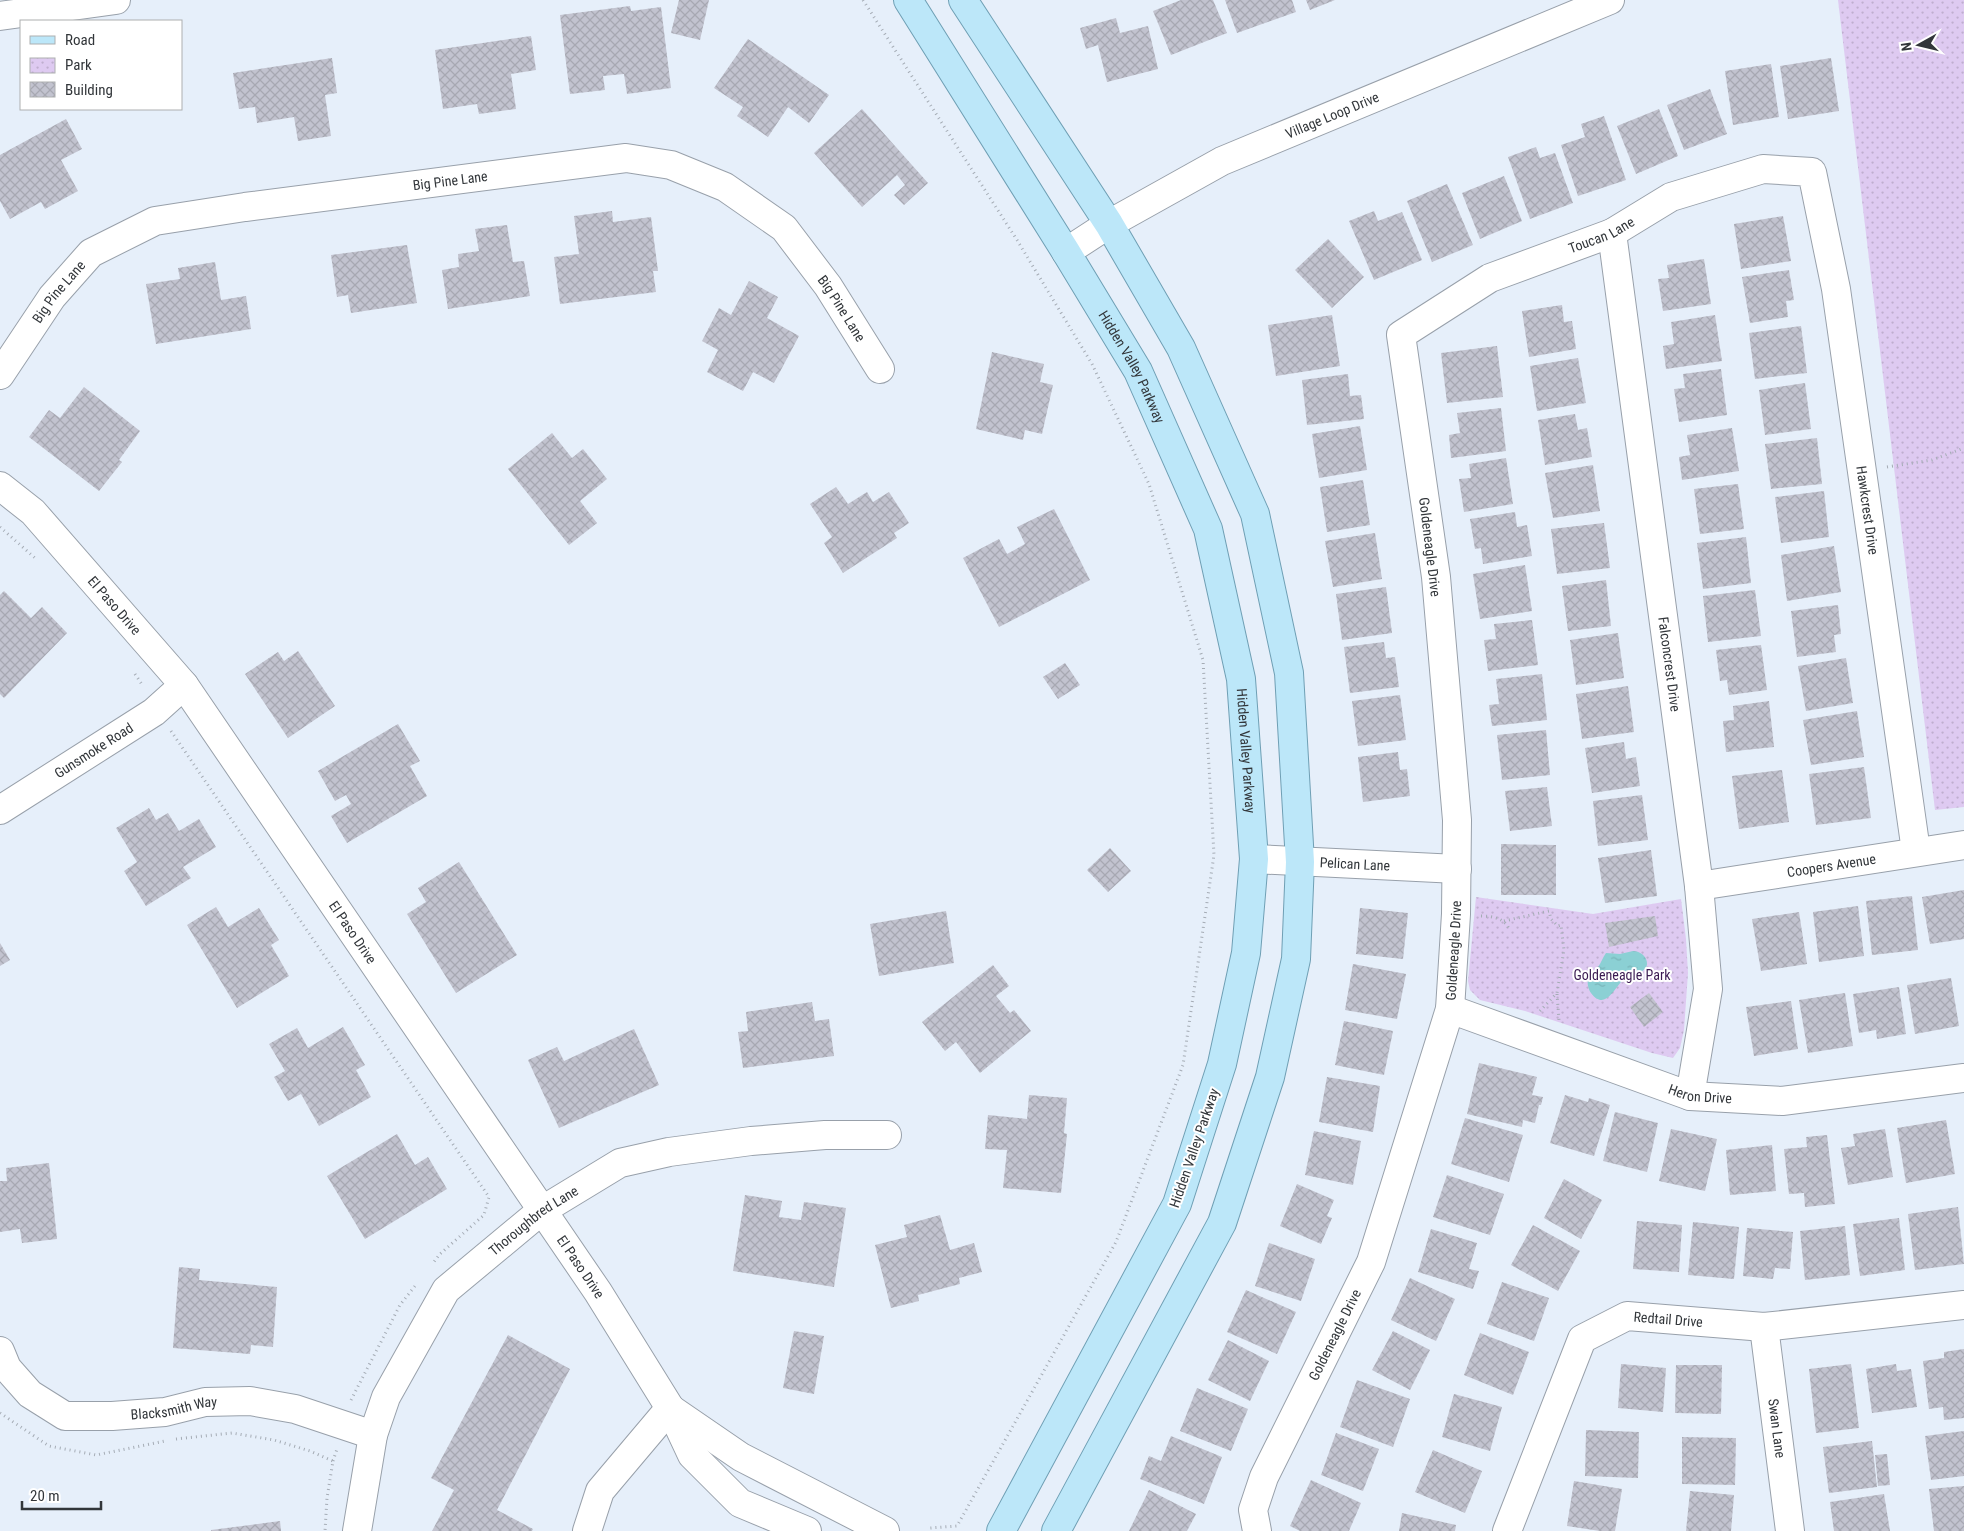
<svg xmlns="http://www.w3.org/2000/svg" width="1964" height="1531" viewBox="0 0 1964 1531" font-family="'Roboto Condensed',sans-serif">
<defs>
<pattern id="park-dots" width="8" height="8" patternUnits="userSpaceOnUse" patternTransform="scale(1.25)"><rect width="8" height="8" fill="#decaf1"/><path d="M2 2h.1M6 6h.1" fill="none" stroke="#bfaecf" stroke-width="1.8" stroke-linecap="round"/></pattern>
<pattern id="water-ripples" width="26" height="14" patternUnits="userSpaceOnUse" patternTransform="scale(1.25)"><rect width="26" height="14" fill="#8bd0d4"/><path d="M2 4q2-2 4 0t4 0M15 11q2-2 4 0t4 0" fill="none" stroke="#78b3b7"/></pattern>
<pattern id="building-cross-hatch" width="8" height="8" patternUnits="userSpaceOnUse" patternTransform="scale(1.25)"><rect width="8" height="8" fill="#c2c3cf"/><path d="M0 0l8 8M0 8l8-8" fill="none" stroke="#a7a8b2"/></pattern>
</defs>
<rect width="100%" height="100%" fill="#e6effa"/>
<!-- park -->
<g fill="url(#park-dots)">
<polygon points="1838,0 1964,0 1964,807 1935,810"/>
<polygon points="1476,897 1593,914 1681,899 1686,939 1688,973 1684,1030 1680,1048 1673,1058 1652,1053 1525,1011 1480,1000 1470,990 1468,981"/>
</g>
<!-- water -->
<path fill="url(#water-ripples)" d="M1633,951C1638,951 1644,954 1646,959C1652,973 1631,974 1623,980C1615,987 1605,1012 1591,993C1588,989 1587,983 1588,978C1590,974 1595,971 1598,967C1601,963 1603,957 1606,953L1620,954Z"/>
<!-- building -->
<g fill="url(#building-cross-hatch)">
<polygon points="679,0 709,0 700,40 671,33"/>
<polygon points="1181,0 1213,0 1227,33 1171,55 1153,11"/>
<polygon points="1225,0 1292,0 1296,12 1237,33"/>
<polygon points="1306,0 1335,0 1310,10"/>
<polygon points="630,6 631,11 661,7 671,88 627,94 624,74 603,76 605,90 570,94 560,15"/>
<polygon points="1116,18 1120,33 1148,26 1158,69 1107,82 1098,45 1086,49 1080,28"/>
<polygon points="531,36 536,70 511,74 516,109 479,114 477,104 443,109 435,50"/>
<polygon points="748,39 829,95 809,123 788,107 768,137 737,116 743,107 714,88"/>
<polygon points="332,58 337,93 325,95 331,136 298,141 294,117 257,123 255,107 239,109 233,73"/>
<polygon points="1831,58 1839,111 1788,119 1780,66"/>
<polygon points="1771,64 1779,117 1733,125 1725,71"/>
<polygon points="1710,89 1727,134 1684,150 1667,105"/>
<polygon points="862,109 928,183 904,205 894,195 905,185 897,175 862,207 814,153"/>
<polygon points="1659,109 1678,156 1636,174 1617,126"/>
<polygon points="1604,116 1626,180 1578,196 1561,145 1585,137 1581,124"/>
<polygon points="66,119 82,149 61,160 78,191 45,209 41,202 10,219 0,201 0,155"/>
<polygon points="1536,147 1540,158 1555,153 1573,203 1530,219 1508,157"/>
<polygon points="1504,176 1522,221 1480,239 1462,193"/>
<polygon points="1447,184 1473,245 1432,262 1407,201"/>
<polygon points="612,211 613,222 651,217 658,271 653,271 656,292 560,304 554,257 579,254 574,216"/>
<polygon points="1374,211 1378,221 1402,212 1422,260 1374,280 1349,221"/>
<polygon points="1783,216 1791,261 1741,269 1734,224"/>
<polygon points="507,225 513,262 524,261 530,296 448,309 442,270 459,267 458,254 479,251 475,229"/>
<polygon points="1328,239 1364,277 1332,308 1295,270"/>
<polygon points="407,245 417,303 351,313 348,295 337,297 331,255"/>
<polygon points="1704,259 1711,304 1663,311 1658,279 1669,278 1667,265"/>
<polygon points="215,262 221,300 246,296 251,329 156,344 146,284 180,279 178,268"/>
<polygon points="1789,270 1794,300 1786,301 1788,317 1750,323 1742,277"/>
<polygon points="749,281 778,297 767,318 799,336 774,383 753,372 743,391 707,372 718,350 702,341 719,308 731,315"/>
<polygon points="1562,305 1564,322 1572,321 1576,349 1529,357 1522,311"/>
<polygon points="1332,315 1340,366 1276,376 1268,325"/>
<polygon points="1715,315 1722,361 1666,369 1663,346 1674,344 1671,322"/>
<polygon points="1801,326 1807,373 1755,379 1749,333"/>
<polygon points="1497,346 1503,397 1447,403 1441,353"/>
<polygon points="992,352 1044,364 1040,382 1053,385 1042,434 1025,430 1023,440 976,429"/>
<polygon points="1578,358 1586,403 1537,411 1530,366"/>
<polygon points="1721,369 1727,415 1679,422 1674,389 1685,388 1683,374"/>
<polygon points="1348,374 1350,396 1361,395 1364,419 1307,425 1302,380"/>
<polygon points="1805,383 1811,429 1765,435 1759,390"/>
<polygon points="84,387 140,431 119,460 122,462 99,491 29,437 49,410 60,418"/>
<polygon points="1501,408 1506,451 1451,458 1449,435 1460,433 1457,413"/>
<polygon points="1575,414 1578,430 1587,428 1592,457 1545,465 1538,420"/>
<polygon points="1360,426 1367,470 1319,478 1312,434"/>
<polygon points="1732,428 1739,471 1682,480 1679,457 1690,455 1687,435"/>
<polygon points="552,433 572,458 583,449 607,479 580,501 597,523 569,545 508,469"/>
<polygon points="1817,438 1822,484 1771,489 1765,444"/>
<polygon points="1506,458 1513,504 1464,512 1459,479 1471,478 1469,464"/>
<polygon points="1593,465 1600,511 1553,518 1545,473"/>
<polygon points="1363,480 1370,525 1327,532 1320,487"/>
<polygon points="1738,484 1744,529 1700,534 1694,489"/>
<polygon points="836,487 848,504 867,492 873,502 889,492 909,523 894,533 897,538 843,573 824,543 832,537 810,504"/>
<polygon points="1824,491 1829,537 1781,543 1775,497"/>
<polygon points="1054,509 1090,580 999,627 963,558 999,539 1007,554 1025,544 1017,527"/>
<polygon points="1515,512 1517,527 1527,525 1532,556 1483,564 1481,548 1475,549 1470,519"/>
<polygon points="1604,523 1610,568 1557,574 1551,529"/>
<polygon points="1375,533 1382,579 1333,587 1325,541"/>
<polygon points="1746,537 1751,583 1703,589 1697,543"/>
<polygon points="1834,546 1841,592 1787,601 1781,555"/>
<polygon points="1525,565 1532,611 1480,619 1473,574"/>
<polygon points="1606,580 1611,626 1568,631 1562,586"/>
<polygon points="1386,587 1392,633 1342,640 1336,594"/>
<polygon points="1755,590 1761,636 1708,642 1703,596"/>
<polygon points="4,591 31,618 42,607 67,633 4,698 0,694 0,595"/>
<polygon points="1838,605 1841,634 1834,635 1836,652 1797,657 1791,611"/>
<polygon points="1532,620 1538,665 1488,671 1484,640 1496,639 1494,624"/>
<polygon points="1618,633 1624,678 1576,685 1570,640"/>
<polygon points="1384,642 1386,658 1395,657 1399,687 1350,693 1344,647"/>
<polygon points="1761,645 1767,690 1729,695 1727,680 1720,681 1716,650"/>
<polygon points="298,651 335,706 288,738 245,674 278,652 284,661"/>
<polygon points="1846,658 1853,703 1806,711 1798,666"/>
<polygon points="1065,663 1080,685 1058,699 1043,677"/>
<polygon points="1542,674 1547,720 1492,726 1489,705 1499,704 1496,679"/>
<polygon points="1628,686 1634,732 1582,739 1576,694"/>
<polygon points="1400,695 1406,740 1358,746 1352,701"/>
<polygon points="1769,701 1774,747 1726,752 1723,721 1734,720 1733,706"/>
<polygon points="1857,711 1864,757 1811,765 1803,720"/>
<polygon points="398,724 420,761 410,766 427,796 347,843 331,816 351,804 346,795 335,801 318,771"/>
<polygon points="1546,730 1550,775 1502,780 1497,735"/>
<polygon points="1624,742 1626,759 1636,757 1640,786 1592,793 1585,748"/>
<polygon points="1398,752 1400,770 1407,769 1410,796 1363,802 1358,757"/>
<polygon points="1864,767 1871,818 1816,825 1809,774"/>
<polygon points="1782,770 1789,822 1739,829 1732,776"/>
<polygon points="1547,787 1552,826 1510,831 1505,791"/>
<polygon points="1642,795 1648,840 1598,846 1593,801"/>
<polygon points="149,808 156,820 168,813 179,831 199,819 216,847 183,867 191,878 146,906 124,871 137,862 116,828"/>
<polygon points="1501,844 1556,845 1556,895 1501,895"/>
<polygon points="1110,848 1131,871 1108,892 1087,870"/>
<polygon points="1651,850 1657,896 1605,903 1598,858"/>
<polygon points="459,862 517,955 456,993 407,914 426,902 418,888"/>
<polygon points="1964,890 1964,939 1930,944 1922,897"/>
<polygon points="1912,896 1918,950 1872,955 1866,901"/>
<polygon points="1858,906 1864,956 1819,962 1813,912"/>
<polygon points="216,907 228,927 259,908 279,940 271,945 289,976 237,1008 187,925"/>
<polygon points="1360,908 1408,913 1403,959 1356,954"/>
<polygon points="946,911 954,963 879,976 870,924"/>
<polygon points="1799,912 1807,964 1761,971 1752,919"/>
<polygon points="1655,916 1658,936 1609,947 1605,923"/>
<polygon points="0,943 10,960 0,966"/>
<polygon points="1353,964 1406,974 1397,1019 1345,1010"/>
<polygon points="993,965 1009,986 996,996 1010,1013 1014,1010 1031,1031 980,1073 956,1042 945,1051 922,1022"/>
<polygon points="1951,978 1959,1026 1915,1034 1907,985"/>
<polygon points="1899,987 1906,1034 1877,1039 1876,1030 1859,1033 1853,994"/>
<polygon points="1649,993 1663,1012 1644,1027 1630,1007"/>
<polygon points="1845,993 1853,1046 1808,1053 1799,1000"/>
<polygon points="1791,1001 1798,1049 1754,1056 1746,1007"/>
<polygon points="812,1002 815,1021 829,1019 834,1056 743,1068 738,1032 748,1031 746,1012"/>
<polygon points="1344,1021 1393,1031 1384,1075 1335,1065"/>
<polygon points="343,1027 365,1065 356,1070 371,1097 319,1126 301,1094 288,1101 274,1077 285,1071 269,1044 297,1028 308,1048"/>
<polygon points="634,1029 659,1085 559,1128 528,1060 557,1047 564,1061"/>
<polygon points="1479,1063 1537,1077 1532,1095 1543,1097 1541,1105 1539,1105 1535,1123 1523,1120 1522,1127 1467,1114"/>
<polygon points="1327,1077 1380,1086 1373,1132 1319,1122"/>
<polygon points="1029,1095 1067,1098 1064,1133 1067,1134 1061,1193 1003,1188 1007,1150 985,1149 988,1115 1027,1119"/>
<polygon points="1565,1095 1588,1102 1589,1098 1610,1105 1594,1156 1550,1143"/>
<polygon points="1615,1112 1658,1123 1647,1172 1603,1161"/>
<polygon points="1465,1118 1523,1135 1509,1182 1451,1164"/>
<polygon points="1946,1120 1955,1174 1906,1183 1897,1128"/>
<polygon points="1671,1129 1717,1139 1705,1191 1659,1181"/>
<polygon points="1885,1129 1893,1177 1848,1185 1841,1148 1855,1146 1853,1134"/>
<polygon points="1314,1131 1361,1141 1353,1185 1305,1175"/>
<polygon points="397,1134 415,1165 428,1157 447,1189 365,1239 327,1176"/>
<polygon points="1827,1135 1835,1204 1805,1207 1804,1193 1789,1194 1784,1149 1807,1147 1806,1137"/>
<polygon points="1772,1145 1776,1191 1730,1195 1726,1150"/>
<polygon points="49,1163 57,1239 22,1243 20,1229 0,1232 0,1181 7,1181 6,1168"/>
<polygon points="1447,1175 1504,1194 1490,1235 1433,1217"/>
<polygon points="1564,1179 1602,1200 1581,1239 1544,1218"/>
<polygon points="1297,1184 1334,1200 1327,1216 1332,1218 1321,1244 1280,1226"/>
<polygon points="745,1195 782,1201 779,1217 801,1220 804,1202 846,1208 834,1287 733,1271"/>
<polygon points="1958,1207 1964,1264 1915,1270 1908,1214"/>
<polygon points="940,1215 950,1250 974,1243 982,1272 959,1278 960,1284 918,1295 919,1301 891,1308 875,1245 907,1237 904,1225"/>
<polygon points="1899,1218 1905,1270 1860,1276 1853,1224"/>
<polygon points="1637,1221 1682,1225 1679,1272 1633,1269"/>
<polygon points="1693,1222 1739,1227 1734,1279 1688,1275"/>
<polygon points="1533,1225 1580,1251 1558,1291 1511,1265"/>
<polygon points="1845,1226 1850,1275 1805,1280 1800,1231"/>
<polygon points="1747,1228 1793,1232 1790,1269 1775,1268 1773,1279 1743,1276"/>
<polygon points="1431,1229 1477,1243 1469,1269 1479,1271 1473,1289 1418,1272"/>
<polygon points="1269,1243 1315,1259 1301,1301 1255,1286"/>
<polygon points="179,1267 200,1269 199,1280 277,1287 273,1347 251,1345 250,1354 173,1348"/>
<polygon points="1410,1278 1455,1299 1436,1341 1391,1320"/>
<polygon points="1502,1282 1549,1298 1534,1341 1487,1324"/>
<polygon points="1246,1290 1296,1312 1277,1354 1227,1332"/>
<polygon points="794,1331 824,1336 814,1394 783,1388"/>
<polygon points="1393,1331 1430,1350 1410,1390 1372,1370"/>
<polygon points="1480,1333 1529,1352 1513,1395 1464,1375"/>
<polygon points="508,1335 570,1369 497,1510 533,1529 532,1531 432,1531 454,1490 431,1478"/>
<polygon points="1228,1340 1269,1361 1250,1401 1208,1380"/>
<polygon points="1964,1349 1964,1418 1944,1420 1943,1407 1929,1409 1923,1361 1944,1358 1944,1352"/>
<polygon points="1621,1364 1666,1368 1663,1412 1618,1408"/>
<polygon points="1851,1364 1859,1428 1816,1433 1809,1369"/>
<polygon points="1896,1364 1897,1371 1911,1369 1917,1407 1872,1413 1866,1369"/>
<polygon points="1676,1365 1722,1365 1721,1414 1675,1413"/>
<polygon points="1357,1380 1410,1399 1393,1447 1340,1427"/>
<polygon points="1197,1388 1248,1409 1231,1451 1180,1431"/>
<polygon points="1454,1394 1502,1407 1490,1451 1442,1437"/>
<polygon points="1586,1430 1639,1432 1638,1478 1585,1476"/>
<polygon points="1964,1431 1964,1476 1931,1480 1925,1436"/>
<polygon points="1336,1433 1379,1449 1363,1491 1321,1475"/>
<polygon points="1171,1436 1222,1457 1204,1504 1140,1479 1149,1456 1161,1461"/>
<polygon points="1682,1437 1736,1438 1735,1485 1682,1484"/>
<polygon points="1872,1441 1877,1487 1829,1493 1823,1447"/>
<polygon points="1433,1450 1482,1471 1465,1513 1415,1492"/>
<polygon points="1887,1454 1890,1485 1878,1486 1875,1455"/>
<polygon points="1311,1480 1361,1503 1349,1531 1300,1531 1290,1526"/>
<polygon points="1574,1481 1622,1489 1615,1531 1600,1531 1567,1526"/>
<polygon points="1964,1486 1964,1531 1934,1531 1929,1489"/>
<polygon points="1149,1490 1196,1514 1187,1531 1129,1531"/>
<polygon points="1690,1491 1734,1495 1731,1531 1686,1531"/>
<polygon points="1884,1494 1890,1531 1834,1531 1830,1502"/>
<polygon points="1402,1513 1456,1525 1455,1531 1399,1531"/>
<polygon points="280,1521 281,1531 211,1531 211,1530"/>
</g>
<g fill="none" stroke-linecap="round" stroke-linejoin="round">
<!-- minor casing -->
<g stroke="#98a0aa" stroke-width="30">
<g id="minor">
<polyline points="0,16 116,0"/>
<path id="s1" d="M1612,233L1699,886L1708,989L1690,1096"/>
<path id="s2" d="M1066,252L1109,224L1222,161L1610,0"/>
<path id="s3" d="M0,375L52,297L91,253L155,221L245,207L626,158L671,165L725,187L784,228L828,286L880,369"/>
<path id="s4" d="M0,486L33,512L184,685L598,1292L670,1408L692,1455L740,1503L807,1531"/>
<path id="s5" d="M0,810L154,712L184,685"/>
<path id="s6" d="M1254,859L1457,869"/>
<path id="s7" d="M1699,886L1964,845"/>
<path id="s8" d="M1450,1009L1690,1096L1782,1101L1964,1078"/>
<path id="s9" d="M1764,1327L1790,1531"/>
<path id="s10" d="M0,1351L7,1368L30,1394L65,1416H112L165,1412L205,1402L250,1401L295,1409L373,1435"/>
<polyline points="671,1409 741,1457 885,1531"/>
<path id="s11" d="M357,1531L373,1435L386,1397L446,1290L541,1211L620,1163L669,1152L751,1141L825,1135H887"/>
<polyline points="587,1531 600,1491 670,1408"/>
<path id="s12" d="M1257,1531L1253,1510L1264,1477L1371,1262L1450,1009L1456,914L1457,820L1436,577L1401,335L1490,278L1612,233L1671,197L1763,169L1812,172L1836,289L1916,851"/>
<path id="s13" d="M1507,1531L1582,1339L1627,1316L1764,1327L1964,1305"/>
</g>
</g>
<!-- major casing -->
<g stroke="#6f9fb4" stroke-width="30">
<g id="major">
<path id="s14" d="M908,0L1066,252L1138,371L1208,529L1241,679L1254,859L1246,953L1222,1064L1177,1204L1001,1531"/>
<polyline points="963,0 1109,224 1181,348 1255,514 1289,673 1300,862 1296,959 1270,1077 1222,1223 1056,1531"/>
</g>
</g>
<!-- path -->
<g stroke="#a5acb5" stroke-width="3" stroke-dasharray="1 4" stroke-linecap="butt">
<polyline points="863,0 1017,240 1092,364 1149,484 1203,660 1214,855 1183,1065 1116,1242 957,1526 930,1528"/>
<polyline points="1887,467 1932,460 1964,448"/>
<polyline points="0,527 35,558"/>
<polyline points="135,674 143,686"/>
<polyline points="171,731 489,1197 484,1215 440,1254 433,1263"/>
<path d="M1481,916C1494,916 1506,919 1510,931"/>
<polyline points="1504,921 1549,911 1551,919 1558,926 1561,925 1564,950 1557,993 1539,1012"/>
<polyline points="1557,994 1559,1020"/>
<polyline points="351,1400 400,1305 415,1286"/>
<polyline points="0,1413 49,1446 96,1455 165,1441"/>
<polyline points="176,1439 232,1433 274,1440 310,1451 333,1461 327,1498 325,1531"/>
<polyline points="333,1461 337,1449"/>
</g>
<!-- minor -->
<use href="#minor" stroke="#fff" stroke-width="28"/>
<!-- major -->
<use href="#major" stroke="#bce7f9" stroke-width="28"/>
</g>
<g text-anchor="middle" stroke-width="4" stroke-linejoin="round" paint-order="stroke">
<!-- street labels -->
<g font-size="14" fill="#32363a" stroke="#fff">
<text dy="5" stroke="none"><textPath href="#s2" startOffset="300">Village Loop Drive</textPath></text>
<text dy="5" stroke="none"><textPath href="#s3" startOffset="522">Big Pine Lane</textPath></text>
<text dy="5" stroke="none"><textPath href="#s12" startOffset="1464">Toucan Lane</textPath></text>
<text dy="5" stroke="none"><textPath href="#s3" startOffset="102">Big Pine Lane</textPath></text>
<text dy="5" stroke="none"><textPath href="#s3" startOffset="974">Big Pine Lane</textPath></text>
<text dy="5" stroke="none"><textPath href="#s14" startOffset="430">Hidden Valley Parkway</textPath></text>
<text dy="5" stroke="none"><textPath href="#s12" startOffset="2032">Hawkcrest Drive</textPath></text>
<text transform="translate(1430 547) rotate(83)" y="5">Goldeneagle Drive</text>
<text dy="5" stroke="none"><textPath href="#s4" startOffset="166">El Paso Drive</textPath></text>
<text dy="5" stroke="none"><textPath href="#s1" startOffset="435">Falconcrest Drive</textPath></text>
<text dy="5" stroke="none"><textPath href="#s5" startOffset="111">Gunsmoke Road</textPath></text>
<text dy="5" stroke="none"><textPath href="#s14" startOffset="835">Hidden Valley Parkway</textPath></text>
<text dy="5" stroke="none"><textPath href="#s6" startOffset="101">Pelican Lane</textPath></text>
<text dy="5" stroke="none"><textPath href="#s7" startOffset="134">Coopers Avenue</textPath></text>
<text dy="5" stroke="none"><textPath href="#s4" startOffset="571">El Paso Drive</textPath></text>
<text dy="5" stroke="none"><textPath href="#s12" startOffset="620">Goldeneagle Drive</textPath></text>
<text dy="5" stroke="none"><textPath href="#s8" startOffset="265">Heron Drive</textPath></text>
<text transform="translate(1194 1148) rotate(-71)" y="5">Hidden Valley Parkway</text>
<text dy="5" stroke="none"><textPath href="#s11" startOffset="372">Thoroughbred Lane</textPath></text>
<text dy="5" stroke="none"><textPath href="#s4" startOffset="976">El Paso Drive</textPath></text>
<text dy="5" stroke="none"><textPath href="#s13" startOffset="298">Redtail Drive</textPath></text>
<text dy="5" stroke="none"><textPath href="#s12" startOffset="215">Goldeneagle Drive</textPath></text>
<text dy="5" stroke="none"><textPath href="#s10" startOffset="204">Blacksmith Way</textPath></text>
<text dy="5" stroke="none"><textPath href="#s9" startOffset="102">Swan Lane</textPath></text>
</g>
<!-- park labels -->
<g font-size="14" fill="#3b1b52" stroke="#fff">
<text x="1622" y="980">Goldeneagle Park</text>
</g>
</g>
<!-- legend -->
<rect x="20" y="20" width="162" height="90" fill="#ffffff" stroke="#adafb0"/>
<rect x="30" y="36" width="25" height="8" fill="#bce7f9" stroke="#adafb0"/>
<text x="65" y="45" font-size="15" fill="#32363a">Road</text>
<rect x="30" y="58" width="25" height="15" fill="url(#park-dots)" stroke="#adafb0"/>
<text x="65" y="70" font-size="15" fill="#32363a">Park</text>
<rect x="30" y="82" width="25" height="15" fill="url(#building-cross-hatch)" stroke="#adafb0"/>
<text x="65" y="95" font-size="15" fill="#32363a">Building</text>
<!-- north arrow -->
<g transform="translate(1919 45) rotate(262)" stroke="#ffffff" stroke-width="4" paint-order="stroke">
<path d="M0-4L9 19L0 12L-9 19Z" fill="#32363a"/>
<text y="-8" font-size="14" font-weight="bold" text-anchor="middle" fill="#32363a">N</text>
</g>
<!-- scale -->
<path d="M22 1501v8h79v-8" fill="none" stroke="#32363a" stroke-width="2.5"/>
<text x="30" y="1501" font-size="15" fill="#32363a" stroke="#ffffff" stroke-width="4" paint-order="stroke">20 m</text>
</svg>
